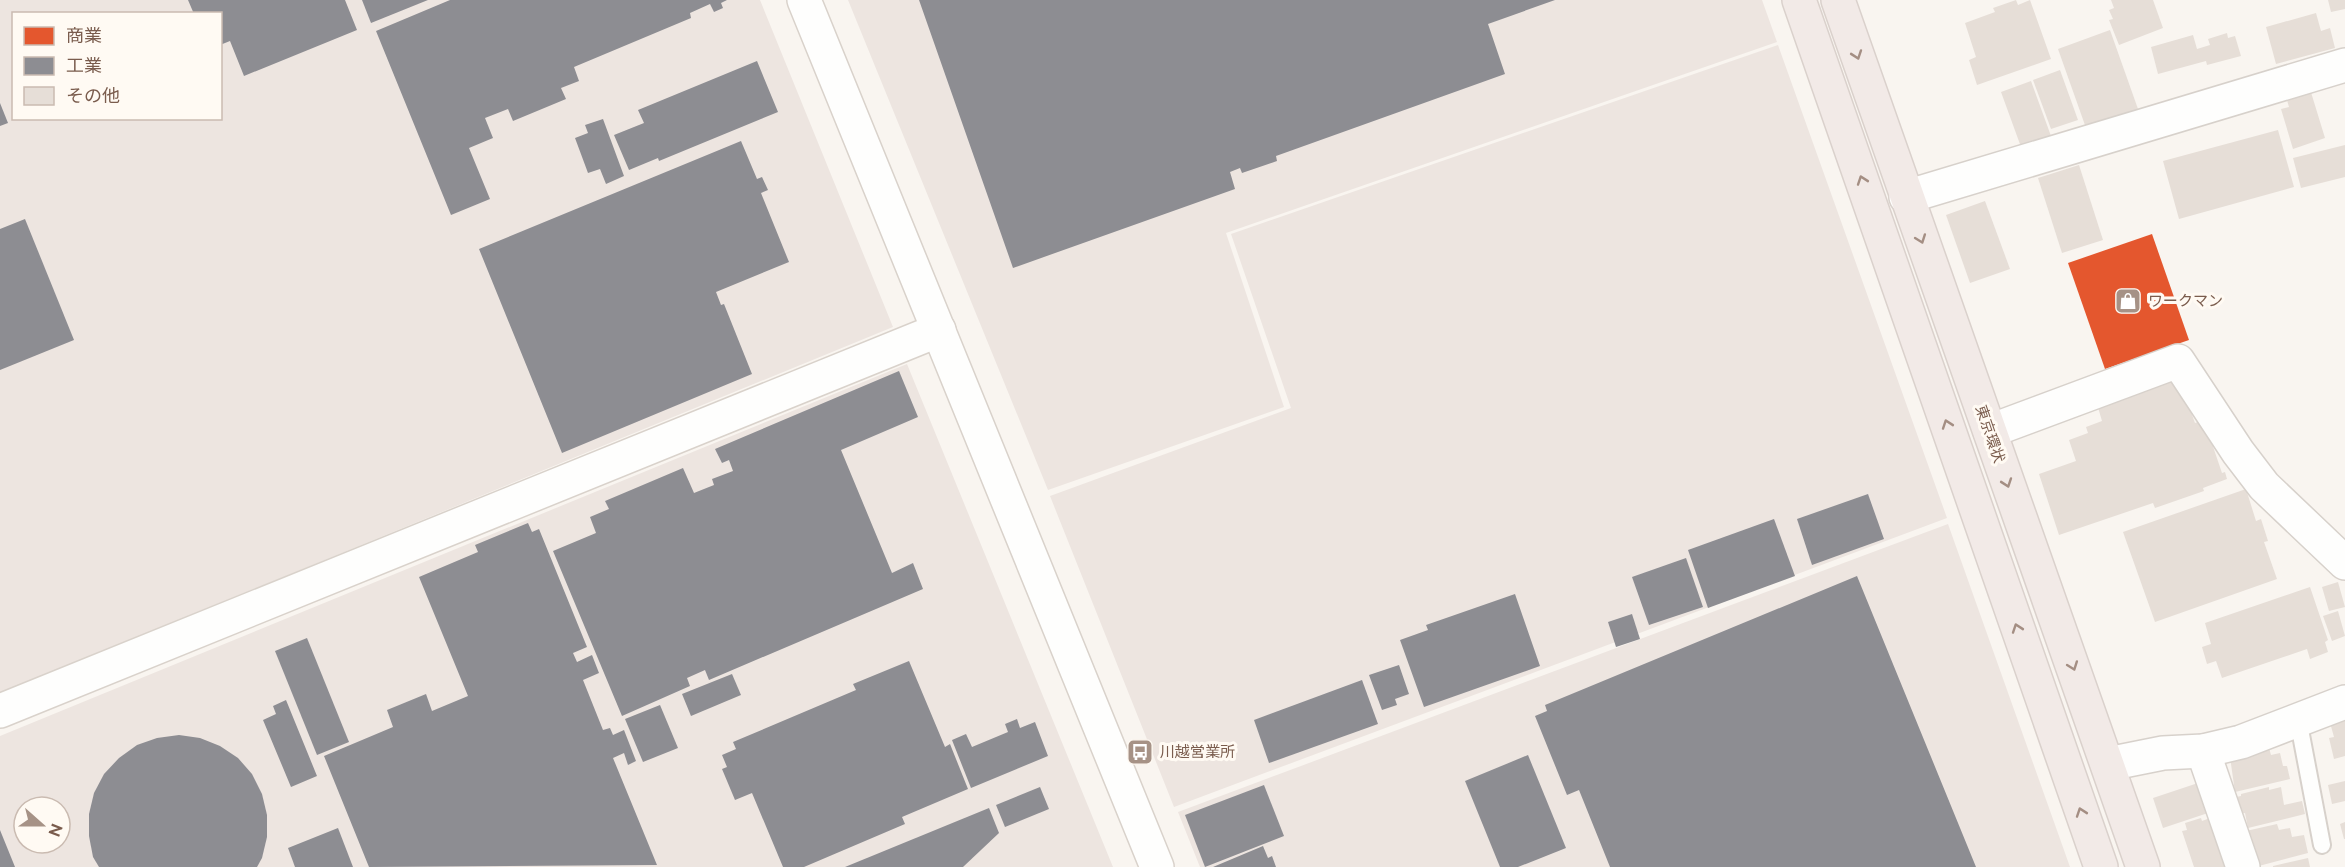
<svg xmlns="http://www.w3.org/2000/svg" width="2345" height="867" viewBox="0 0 2345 867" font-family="Raleway,'Noto Sans JP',sans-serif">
<rect width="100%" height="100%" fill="#f9f5f0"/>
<!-- industrial -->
<g fill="#ede5e0" fill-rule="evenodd">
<path d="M0,0H760L893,327L0,693ZM14,14H220V118H14Z"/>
<polygon points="848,0 1762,0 1777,42 1226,233 1284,407 1048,490"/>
<polygon points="1778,45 1947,518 1174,807 1050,496 1291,408 1231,234"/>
<path d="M907,364L1113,867H0V736ZM24,807H60V843H24Z"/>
<polygon points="1948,524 2070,867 1200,867 1178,812"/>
</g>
<!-- shops -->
<polygon fill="#e4572e" points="2152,234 2189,340 2105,369 2068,263"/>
<!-- industry -->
<g fill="#8d8d92">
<polygon points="188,0 345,0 357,30 244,76 230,41 220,45 220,14 194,14"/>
<polygon points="362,0 428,0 371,23"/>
<polygon points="450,0 727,0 721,3 723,8 714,12 710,4 690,13 691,18 574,67 579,81 561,88 566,99 513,121 508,109 485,118 493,138 469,148 490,199 451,215 376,31"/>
<polygon points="919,0 1555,0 1488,24 1505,74 1276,156 1277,161 1242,173 1240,168 1230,172 1235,189 1013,268"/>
<polygon points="757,61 778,112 659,161 658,158 629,170 614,135 644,123 638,110"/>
<polygon points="0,103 8,123 0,126"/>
<polygon points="603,119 624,176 606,184 600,169 588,173 575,138 588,133 585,125"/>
<polygon points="741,141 757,179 762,177 768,190 761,193 789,262 716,292 721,305 724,304 752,374 562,453 479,249"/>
<polygon points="25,219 74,340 0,370 0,229"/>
<polygon points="899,371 918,417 841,450 892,573 913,563 923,589 709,680 705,670 687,678 690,686 622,716 553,551 596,533 590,517 609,509 605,501 683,468 694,493 714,485 712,479 733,471 729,460 722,463 715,449"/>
<polygon points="1868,494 1884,539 1812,565 1797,519"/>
<polygon points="1774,519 1795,576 1708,608 1688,550"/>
<polygon points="528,523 532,532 539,529 587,647 573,653 577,662 592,655 599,673 583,680 603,730 610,728 613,735 624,730 636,761 628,765 624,753 613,758 657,865 369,867 324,756 393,727 387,710 426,694 432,711 468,696 419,577 478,552 475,545"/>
<polygon points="1686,558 1703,607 1649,625 1632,577"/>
<polygon points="1857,576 1976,867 1610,867 1579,790 1567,795 1535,716 1547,711 1545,705"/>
<polygon points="1515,594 1540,666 1424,707 1400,640 1428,630 1426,625"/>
<polygon points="1632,614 1640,639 1616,647 1608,622"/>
<polygon points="307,638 349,742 317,755 275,651"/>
<polygon points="909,661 945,747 950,744 968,789 902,817 905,824 804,867 783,867 752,793 735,800 722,769 727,767 722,755 736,749 733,742 856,690 853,684"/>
<polygon points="1399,665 1409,694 1395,699 1397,705 1382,710 1369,675"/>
<polygon points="732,674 741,695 691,716 682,694"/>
<polygon points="1362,680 1378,724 1269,763 1254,720"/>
<polygon points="286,700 317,776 291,787 263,720 276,714 273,706"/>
<polygon points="660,705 678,748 643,762 625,719"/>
<polygon points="1017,719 1020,728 1035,722 1048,756 971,788 952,740 966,734 972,747 1008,732 1005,724"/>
<polygon points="179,735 200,738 220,746 238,758 252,774 262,794 267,815 267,837 262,858 257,867 99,867 93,857 89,836 89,814 94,793 104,774 119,758 137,745 157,738"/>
<polygon points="1528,755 1566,848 1518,867 1500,867 1465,781"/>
<polygon points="1264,785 1284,836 1205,867 1185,815"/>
<polygon points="1040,787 1049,809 1005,827 996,805"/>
<polygon points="989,808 999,833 963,867 845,867"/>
<polygon points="338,828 353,867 295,867 288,848"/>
<polygon points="0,830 15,867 0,867"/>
<polygon points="1263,846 1268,858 1272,856 1276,867 1213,867"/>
</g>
<!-- building -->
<g fill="#e6ded7">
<polygon points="2016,0 2018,5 2030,0 2051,59 1977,85 1969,60 1976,57 1965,23 1995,12 1993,8"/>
<polygon points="2111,0 2153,0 2163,28 2119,45 2109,20 2113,19 2109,10 2114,8"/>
<polygon points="2328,0 2345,0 2345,9 2331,12"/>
<polygon points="2316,13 2321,31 2330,28 2335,48 2276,64 2266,27"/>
<polygon points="2110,30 2138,109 2086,128 2058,49"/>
<polygon points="2227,33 2228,38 2235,36 2241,56 2207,65 2206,61 2158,74 2151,47 2193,35 2197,49 2210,45 2208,39"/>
<polygon points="2060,70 2078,120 2051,129 2033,80"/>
<polygon points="2031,81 2051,136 2021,147 2001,92"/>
<polygon points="2310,89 2325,138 2293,149 2281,109 2289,107 2286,97"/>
<polygon points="2278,130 2294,187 2179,219 2163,161"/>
<polygon points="2345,145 2345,177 2301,188 2293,158"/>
<polygon points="2079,165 2103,240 2062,253 2038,178"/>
<polygon points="1985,201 2010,269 1970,283 1946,215"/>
<polygon points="2178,376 2195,423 2204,420 2222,473 2225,472 2227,479 2203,488 2204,491 2155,508 2153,503 2059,535 2039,474 2076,461 2069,440 2088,433 2086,427 2102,421 2097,404"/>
<polygon points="2246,489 2256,521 2261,519 2268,541 2264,542 2277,579 2155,622 2123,532"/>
<polygon points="2338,582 2345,607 2329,611 2322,587"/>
<polygon points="2310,587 2328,640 2325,642 2328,652 2310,659 2307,649 2222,678 2216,661 2207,664 2202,647 2211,644 2205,623"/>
<polygon points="2338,611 2345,636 2332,641 2323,616"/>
<polygon points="2345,716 2345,756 2334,759 2329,738 2334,737 2329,719"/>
<polygon points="2269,748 2271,755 2280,753 2283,766 2287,766 2290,779 2235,792 2230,757"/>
<polygon points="2345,781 2345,801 2332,804 2328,785"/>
<polygon points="2201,782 2211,812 2163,828 2153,798"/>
<polygon points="2269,787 2269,790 2281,787 2284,805 2302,801 2305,814 2248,828 2245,813 2239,814 2236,797 2241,796 2241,794"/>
<polygon points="2201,818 2202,821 2210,818 2227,867 2194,867 2182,831 2187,830 2185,823"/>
<polygon points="2345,822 2345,839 2344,839 2340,824"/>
<polygon points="2277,824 2279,830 2290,828 2292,837 2304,835 2308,853 2255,867 2246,831"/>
<polygon points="2308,858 2310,867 2273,867 2273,866"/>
</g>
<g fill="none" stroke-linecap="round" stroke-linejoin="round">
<!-- lane casing -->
<g stroke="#d7d1cb" stroke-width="20">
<polyline id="lane" points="2298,719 2322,845"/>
</g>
<!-- street casing -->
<g stroke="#d7d1cb" stroke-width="36">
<g id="street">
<polyline points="1906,197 2345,65"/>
<polyline points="1990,431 2178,361 2238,452 2264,486 2345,563"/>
<polyline points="2203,751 2243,867"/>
<polyline points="2108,764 2163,753 2203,751 2241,742 2345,702"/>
</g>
</g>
<!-- secondary casing -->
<g stroke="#d9d2cb" stroke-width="36">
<g id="secondary">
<polyline points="804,0 1157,867"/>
<polyline points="0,711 939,330"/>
</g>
</g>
<!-- highway casing -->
<g stroke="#dad1cc" stroke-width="36">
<g id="highway">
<polyline points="1799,0 2101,867"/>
<polyline points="1838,0 2143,867"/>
</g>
</g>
<!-- lane -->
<use href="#lane" stroke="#fefefd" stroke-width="16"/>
<!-- street -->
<use href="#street" stroke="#fefefd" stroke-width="33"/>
<!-- secondary -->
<use href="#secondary" stroke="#fefefd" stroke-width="33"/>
<!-- highway -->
<use href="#highway" stroke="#f2eae7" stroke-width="33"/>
</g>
<!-- one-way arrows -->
<defs><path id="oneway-chevron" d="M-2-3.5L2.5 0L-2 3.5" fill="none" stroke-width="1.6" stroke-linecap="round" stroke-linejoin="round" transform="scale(1.5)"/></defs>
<g stroke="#a48e83">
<use href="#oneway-chevron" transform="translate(1857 55) rotate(71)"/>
<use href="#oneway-chevron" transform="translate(1862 180) rotate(-109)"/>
<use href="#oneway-chevron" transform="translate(1921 239) rotate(70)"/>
<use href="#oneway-chevron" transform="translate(1947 424) rotate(-109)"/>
<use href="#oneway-chevron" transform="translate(2007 483) rotate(71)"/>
<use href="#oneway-chevron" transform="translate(2017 628) rotate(-109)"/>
<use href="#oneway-chevron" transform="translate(2073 666) rotate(70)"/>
<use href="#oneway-chevron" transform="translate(2081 812) rotate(-109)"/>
</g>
<!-- icons -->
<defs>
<g id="shop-square" transform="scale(1.35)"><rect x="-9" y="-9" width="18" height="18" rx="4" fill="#a69286" stroke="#fffaf3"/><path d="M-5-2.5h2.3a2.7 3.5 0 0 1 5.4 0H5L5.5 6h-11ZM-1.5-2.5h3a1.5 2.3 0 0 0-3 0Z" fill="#fff"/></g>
<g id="bus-square" transform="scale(1.35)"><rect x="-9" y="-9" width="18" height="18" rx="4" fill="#a69286" stroke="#fffaf3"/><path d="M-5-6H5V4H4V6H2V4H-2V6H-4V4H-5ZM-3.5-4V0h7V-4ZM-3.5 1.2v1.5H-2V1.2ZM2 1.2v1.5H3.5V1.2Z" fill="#fff"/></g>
</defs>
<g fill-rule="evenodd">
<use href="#shop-square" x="2128" y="301"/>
<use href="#bus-square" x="1140" y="752"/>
</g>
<g text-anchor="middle" stroke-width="6" stroke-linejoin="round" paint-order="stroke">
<!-- poi labels -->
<g font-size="15" fill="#7a5c4d" stroke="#fffaf3" text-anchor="start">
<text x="2148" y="306">ワークマン</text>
<text x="1160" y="757">川越営業所</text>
</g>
<!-- street labels -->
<g font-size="15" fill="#7a5c4d" stroke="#fffaf3">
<text transform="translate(1990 434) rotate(71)" y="5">東京環状</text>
</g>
</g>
<!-- legend -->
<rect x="12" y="12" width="210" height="108" fill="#fffaf3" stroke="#cabbb1" stroke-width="1.5"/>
<rect x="24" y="27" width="30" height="18" fill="#e4572e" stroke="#cabbb1" stroke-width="1.5"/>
<text x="66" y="42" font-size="18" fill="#7a5c4d">商業</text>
<rect x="24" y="57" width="30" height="18" fill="#8d8d92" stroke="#cabbb1" stroke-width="1.5"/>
<text x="66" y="72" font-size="18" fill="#7a5c4d">工業</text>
<rect x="24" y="87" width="30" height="18" fill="#e6ded7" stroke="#cabbb1" stroke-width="1.5"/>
<text x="66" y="102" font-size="18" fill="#7a5c4d">その他</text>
<!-- north arrow -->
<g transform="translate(42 825) rotate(111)"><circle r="28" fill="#fffaf3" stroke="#cabbb1" stroke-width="1.5"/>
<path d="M0-4.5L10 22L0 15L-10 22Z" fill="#a69286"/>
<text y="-9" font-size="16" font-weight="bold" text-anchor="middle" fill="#7a5c4d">N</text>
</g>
</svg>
